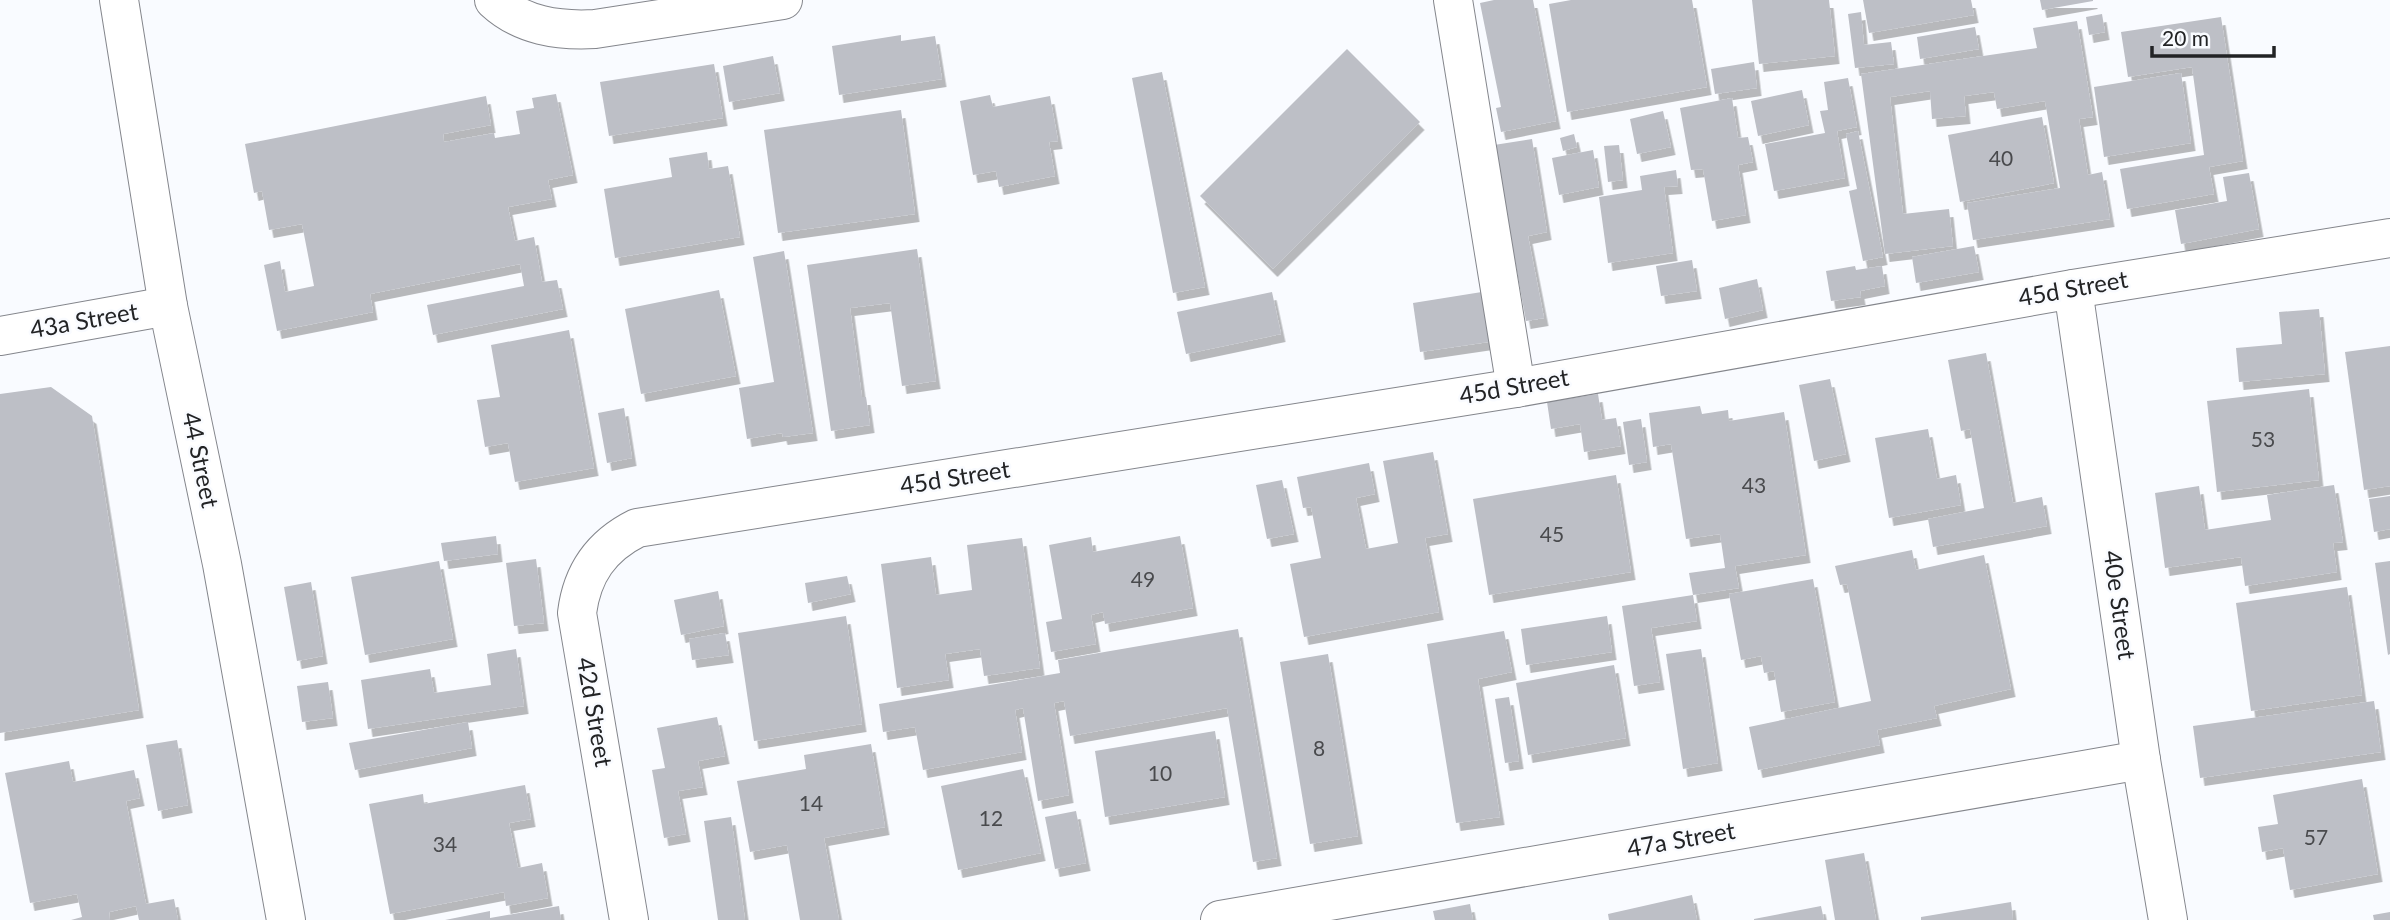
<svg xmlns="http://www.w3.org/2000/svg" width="2390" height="920" viewBox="0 0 2390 920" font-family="Lato,sans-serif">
<defs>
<filter id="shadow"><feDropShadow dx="4.5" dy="8" stdDeviation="0" flood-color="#0004"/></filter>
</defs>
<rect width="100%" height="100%" fill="#f9fbff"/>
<!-- building -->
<g fill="#bdbfc6" filter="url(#shadow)">
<polygon points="1494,0 1533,0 1556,121 1501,132 1496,108 1501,107 1480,3"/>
<polygon points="1571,0 1692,0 1707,87 1567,112 1549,4"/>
<polygon points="1752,0 1829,0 1835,56 1759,64"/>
<polygon points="1863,0 1971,0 1974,15 1869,33"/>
<polygon points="2040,0 2093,0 2093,1 2042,10"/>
<polygon points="1861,12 1864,45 1891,42 1894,64 1855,68 1848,14"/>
<polygon points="2102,14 2105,32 2089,35 2086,17"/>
<polygon points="2221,17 2243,161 2209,167 2214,194 2127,209 2120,169 2204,155 2192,67 2128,77 2121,32"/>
<polygon points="2077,21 2093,117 2079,119 2088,175 2102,172 2110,219 1973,240 1967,203 2060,188 2045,101 1997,109 1994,92 1964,96 1966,116 1932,119 1930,91 1890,97 1903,214 1949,209 1953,246 1885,254 1861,74 2037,48 2033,28"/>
<polygon points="1975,27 1979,49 1920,59 1917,37"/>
<polygon points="901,35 901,41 935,36 942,79 839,95 832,46"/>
<polygon points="1347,49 1420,122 1273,269 1200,196"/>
<polygon points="773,56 780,93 729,102 723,66"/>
<polygon points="1754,62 1757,88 1715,94 1711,69"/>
<polygon points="714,64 723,118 609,136 600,82"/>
<polygon points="1162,72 1205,287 1173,293 1132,78"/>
<polygon points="2181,73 2191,143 2104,157 2094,87"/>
<polygon points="1848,78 1857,127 1837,131 1845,178 1774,191 1765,144 1825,133 1820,111 1828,110 1824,82"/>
<polygon points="1802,90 1809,125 1758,136 1751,101"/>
<polygon points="556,94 573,175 548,180 552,199 508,207 515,241 534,237 542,282 557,280 563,309 433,335 427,305 524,286 520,264 370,294 373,312 277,331 264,265 280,261 285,292 314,286 302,224 269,230 262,191 254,193 245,144 486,96 491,125 443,134 444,142 494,133 495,138 520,134 516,111 534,108 532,98"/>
<polygon points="990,95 993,107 1050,96 1058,141 1049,142 1055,176 999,187 996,171 973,175 960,101"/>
<polygon points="1732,98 1738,138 1748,137 1753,162 1738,165 1746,215 1712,221 1703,169 1691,170 1680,108"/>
<polygon points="901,110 915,214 778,233 764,130"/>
<polygon points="1663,111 1671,147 1637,154 1630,119"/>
<polygon points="2042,117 2054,183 1960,202 1948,135"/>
<polygon points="1858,131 1883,257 1863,261 1849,191 1857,189 1846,134"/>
<polygon points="1574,134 1577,147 1563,151 1560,138"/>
<polygon points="1532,139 1547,232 1528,236 1544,318 1526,321 1494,145"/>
<polygon points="1619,145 1623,180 1608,182 1604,146"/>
<polygon points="1593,150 1599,187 1559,195 1552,158"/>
<polygon points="707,152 709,169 728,166 740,237 615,258 604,189 672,177 669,158"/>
<polygon points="1676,170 1678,186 1664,187 1673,253 1608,263 1599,197 1642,190 1640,176"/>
<polygon points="2249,173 2259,229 2181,244 2175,210 2227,201 2223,177"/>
<polygon points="1974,246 1979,272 1916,283 1912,257"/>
<polygon points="917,249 936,381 902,386 890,303 850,308 862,397 866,397 870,425 831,431 807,265"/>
<polygon points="784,251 813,433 783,437 782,433 747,439 739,388 774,382 753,257"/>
<polygon points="1692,260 1697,291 1661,296 1656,266"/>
<polygon points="1855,266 1856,270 1882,266 1885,286 1860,291 1861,297 1831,301 1826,271"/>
<polygon points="1757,279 1763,310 1725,319 1719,288"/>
<polygon points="719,290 736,376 641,394 625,309"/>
<polygon points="1488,291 1495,341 1420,352 1413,303"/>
<polygon points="1272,292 1281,334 1186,354 1177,312"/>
<polygon points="2319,309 2325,374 2239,382 2236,348 2282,344 2279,312"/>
<polygon points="569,330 594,468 515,482 508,443 485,447 477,400 500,397 491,345"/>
<polygon points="2390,346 2390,486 2364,490 2345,352"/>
<polygon points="1986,353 2013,503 2042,497 2047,526 1933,547 1928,519 1984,508 1970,429 1961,431 1948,360"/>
<polygon points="1830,379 1846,454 1814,461 1799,385"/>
<polygon points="51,387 92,416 139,710 0,733 0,394"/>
<polygon points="2309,389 2319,480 2217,492 2207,401"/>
<polygon points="1598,394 1602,420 1616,418 1621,446 1584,452 1580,424 1551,429 1547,402"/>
<polygon points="1700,406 1702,414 1728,410 1729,421 1784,412 1806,555 1735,566 1739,588 1693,595 1689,573 1725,568 1720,534 1686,539 1671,444 1653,447 1649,413"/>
<polygon points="624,408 632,458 607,463 598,413"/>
<polygon points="1641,419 1647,462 1629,465 1623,422"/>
<polygon points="1928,429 1937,479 1956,475 1961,505 1889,518 1875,438"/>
<polygon points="1433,452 1448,534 1425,538 1439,612 1304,637 1290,564 1321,558 1311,507 1303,508 1297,477 1369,463 1375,494 1356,498 1366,549 1398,543 1383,461"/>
<polygon points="1616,475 1631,572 1489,595 1473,499"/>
<polygon points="1282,480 1294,534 1267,539 1256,485"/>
<polygon points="2334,485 2343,542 2333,543 2337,572 2245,586 2241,557 2165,568 2155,493 2199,486 2205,530 2271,520 2267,495"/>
<polygon points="2390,496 2390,529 2374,532 2369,499"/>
<polygon points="496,536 498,554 444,561 441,543"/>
<polygon points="1180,536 1193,608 1105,624 1103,612 1091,615 1096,644 1051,652 1046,622 1062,619 1049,545 1091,537 1093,552"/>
<polygon points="1022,538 1040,668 984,676 980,649 945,654 949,680 897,688 881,564 931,557 936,595 972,590 967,545"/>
<polygon points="1912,550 1916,570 1984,555 2011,689 1934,706 1937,718 1877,730 1880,745 1758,770 1749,727 1871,701 1847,584 1840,585 1835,566"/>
<polygon points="536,559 544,623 514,626 506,563"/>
<polygon points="439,561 453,639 365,655 351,577"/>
<polygon points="2390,561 2390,654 2388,655 2375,563"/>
<polygon points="847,576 851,594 808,603 805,583"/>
<polygon points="1813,579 1835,702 1781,712 1774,671 1764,673 1761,656 1741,660 1729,594"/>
<polygon points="311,582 323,656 297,661 284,587"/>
<polygon points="2347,587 2362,695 2251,711 2236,603"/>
<polygon points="718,591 724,626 681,635 674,600"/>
<polygon points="1693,595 1697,621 1651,628 1660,682 1634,686 1622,606"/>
<polygon points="846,616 862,724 754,741 738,633"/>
<polygon points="1607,616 1612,652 1526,665 1521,629"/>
<polygon points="1238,629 1277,858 1253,862 1227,708 1070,736 1064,701 1054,703 1069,795 1038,801 1023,708 1015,710 1022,752 923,770 915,727 883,732 879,704 1060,673 1058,660"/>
<polygon points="1504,631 1512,672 1478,679 1500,817 1456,823 1427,644"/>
<polygon points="725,633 729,655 692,660 689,639"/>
<polygon points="516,649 524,706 368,729 361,680 430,669 434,693 491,685 487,654"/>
<polygon points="1701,649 1718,763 1683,769 1666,654"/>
<polygon points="1328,654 1358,836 1310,844 1280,662"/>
<polygon points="1614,665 1626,738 1528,755 1516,683"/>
<polygon points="328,682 333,718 302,722 297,686"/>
<polygon points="1509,697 1519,761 1505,763 1495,699"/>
<polygon points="2374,701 2381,752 2200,778 2193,726"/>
<polygon points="717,717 725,756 698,761 703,787 678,791 686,834 664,838 652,770 665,768 657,728"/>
<polygon points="468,722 472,748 355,770 349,743"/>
<polygon points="1215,731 1225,797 1105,817 1095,751"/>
<polygon points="177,740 188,805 158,811 146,745"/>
<polygon points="871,744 885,827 824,838 839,920 800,920 787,845 750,852 737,781 806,769 804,755"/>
<polygon points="69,761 73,782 134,770 140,798 126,801 146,904 174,899 178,920 139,920 136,906 109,912 110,920 71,920 82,917 77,894 30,903 5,773"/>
<polygon points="1023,769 1041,853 958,870 941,786"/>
<polygon points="2362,779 2378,874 2290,890 2283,848 2262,852 2258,827 2278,824 2273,795"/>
<polygon points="525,785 531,819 509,823 518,868 542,863 548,898 506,906 504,892 390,914 369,804 423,794 424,804"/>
<polygon points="1076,811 1086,863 1055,869 1045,817"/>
<polygon points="731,817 735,845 745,920 718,920 704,821"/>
<polygon points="1864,853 1876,920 1835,920 1825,860"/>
<polygon points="1692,895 1697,920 1609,920 1608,914"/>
<polygon points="2011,902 2013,920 1921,920 1921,917"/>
<polygon points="1470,904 1473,920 1435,920 1433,911"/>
<polygon points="559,906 561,920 445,920 490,911 490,918"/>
<polygon points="1821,906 1824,920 1754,920 1754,919"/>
<polygon points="2390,912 2390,920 2374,920 2373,915"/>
</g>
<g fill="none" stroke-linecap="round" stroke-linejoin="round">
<!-- minor casing -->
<g stroke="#84868c" stroke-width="40">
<g id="minor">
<polyline points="119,0 168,306 222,564 286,920"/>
<path d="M494,0C522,26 558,31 595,29L783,0"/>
<polyline points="1453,0 1516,388"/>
<polyline points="2073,289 2141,760 2168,920"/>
<polyline points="0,336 168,306"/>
<path d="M629,920L577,613C582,573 601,546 637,528L1516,388L2073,289L2390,238"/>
<polyline points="1220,920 2141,760"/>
</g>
</g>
<!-- minor -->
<use href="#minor" stroke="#fff" stroke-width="38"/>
</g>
<g text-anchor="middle" stroke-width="5" stroke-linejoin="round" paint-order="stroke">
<!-- number labels -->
<g font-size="21" fill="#494a4d">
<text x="2001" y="166">40</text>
<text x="2263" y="447">53</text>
<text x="1754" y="493">43</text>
<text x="1552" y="542">45</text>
<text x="1143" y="587">49</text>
<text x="1319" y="756">8</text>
<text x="1160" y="781">10</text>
<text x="811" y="811">14</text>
<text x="991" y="826">12</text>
<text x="2316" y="845">57</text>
<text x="445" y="852">34</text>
</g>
<!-- street labels -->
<g font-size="24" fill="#222325" stroke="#f9fbff">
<text transform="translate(2073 289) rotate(-10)" y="8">45d Street</text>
<text transform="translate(84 321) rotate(-10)" y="8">43a Street</text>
<text transform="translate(1514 387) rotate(-10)" y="8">45d Street</text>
<text transform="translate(200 460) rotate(78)" y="8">44 Street</text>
<text transform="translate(955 478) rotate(-9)" y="8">45d Street</text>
<text transform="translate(2119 605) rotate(82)" y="8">40e Street</text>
<text transform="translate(594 712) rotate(80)" y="8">42d Street</text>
<text transform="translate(1681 840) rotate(-10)" y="8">47a Street</text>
</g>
</g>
<!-- scale -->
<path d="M2152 46v10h122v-10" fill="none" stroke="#222325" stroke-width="3.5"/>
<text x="2162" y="46" font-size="21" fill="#222325" stroke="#f9fbff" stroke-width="5" paint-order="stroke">20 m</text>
</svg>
